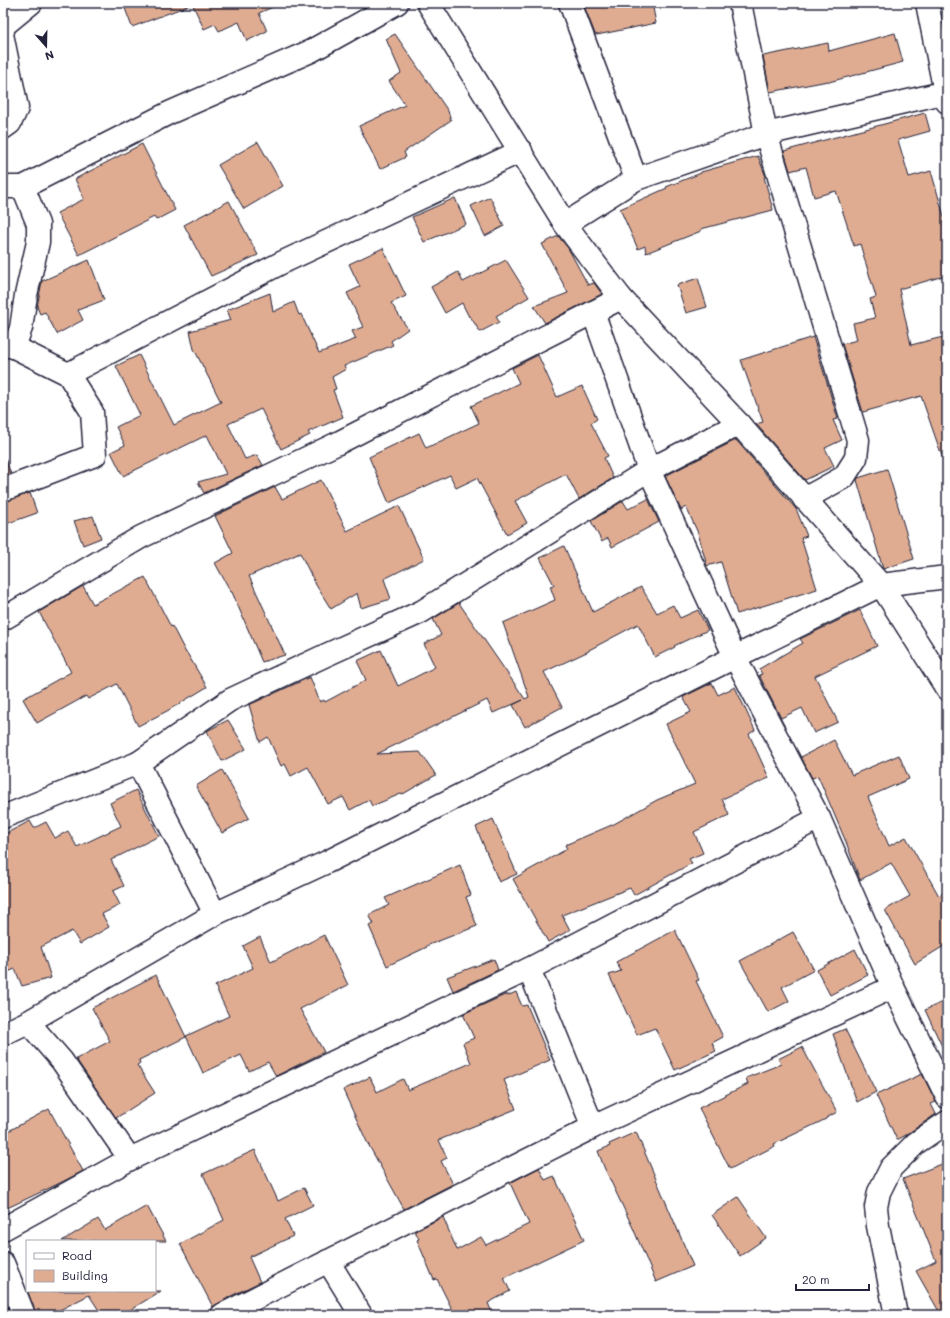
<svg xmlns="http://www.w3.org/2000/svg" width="950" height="1318" viewBox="0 0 950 1318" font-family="Mali,sans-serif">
<rect width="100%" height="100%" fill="#fff"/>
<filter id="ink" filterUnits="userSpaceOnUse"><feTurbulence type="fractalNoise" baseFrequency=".025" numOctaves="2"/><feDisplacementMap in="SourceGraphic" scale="8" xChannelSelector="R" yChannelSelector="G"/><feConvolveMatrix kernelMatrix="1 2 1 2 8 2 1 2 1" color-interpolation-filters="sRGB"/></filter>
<g filter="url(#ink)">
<!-- building -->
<g fill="#dfac92" stroke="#22223b">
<polygon points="123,3 190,3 190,5 132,27"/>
<polygon points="192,3 282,3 259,13 267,31 247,41 239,22 219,31 215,24 204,29"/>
<polygon points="583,3 652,3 656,23 597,35 595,34"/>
<polygon points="895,33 903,62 829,82 828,81 770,92 763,56 828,43 829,51"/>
<polygon points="395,34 448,111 451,120 404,152 406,157 380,169 359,126 405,105 389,81 401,73 386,39"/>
<polygon points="925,113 930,131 898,140 909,177 931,171 947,227 947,275 899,289 911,345 947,336 947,461 944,462 921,396 863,412 842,344 857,340 853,323 875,318 870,299 876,297 860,244 854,246 836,191 814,197 806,167 790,171 784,151"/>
<polygon points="258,142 283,186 244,209 218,165"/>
<polygon points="142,144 175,210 156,220 154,217 79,255 57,213 84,199 75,179"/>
<polygon points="758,156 766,177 764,177 773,210 701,229 701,231 646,253 645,246 638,249 620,209 667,188 666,187 701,173 701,172"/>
<polygon points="490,197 504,226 485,236 471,206"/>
<polygon points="455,198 466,224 424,242 412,217"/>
<polygon points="229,201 258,255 211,276 184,225"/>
<polygon points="558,236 568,248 588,285 594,283 602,294 545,323 534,306 568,293 542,244"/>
<polygon points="383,248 406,296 391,303 408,329 391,341 393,345 344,366 346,369 332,377 336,389 333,390 343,417 308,432 310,435 281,449 261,409 228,424 245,459 257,455 263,465 204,493 198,482 226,474 207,435 123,476 111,452 125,445 116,427 140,415 116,366 139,355 174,425 221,402 194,349 190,331 231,320 227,310 270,293 273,312 294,302 299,315 301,314 319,353 356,339 352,331 363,327 347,293 360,287 349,264"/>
<polygon points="89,260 104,300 78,310 83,320 57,334 45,312 40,314 37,307 42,281"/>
<polygon points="506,260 529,297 496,316 499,322 480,332 470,316 469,317 462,303 445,313 431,287 458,272 463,282"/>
<polygon points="698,278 707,307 686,313 677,285"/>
<polygon points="813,337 838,419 833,420 842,440 825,448 834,466 805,480 756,424 763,422 741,360"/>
<polygon points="538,355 557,397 582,386 597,419 591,423 608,456 604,458 613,478 579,499 566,474 515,501 527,523 507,534 477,478 456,488 450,475 389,503 369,457 419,433 426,448 479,423 471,406 519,383 512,368"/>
<polygon points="736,440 796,509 807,536 801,538 817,589 737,614 721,562 707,566 698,533 686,507 681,510 665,476"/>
<polygon points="3,458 5,458 11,474 3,477"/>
<polygon points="887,469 914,559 883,569 857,480 858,478"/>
<polygon points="321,480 347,531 399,506 424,559 384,579 391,599 361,608 357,593 331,609 316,585 300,553 249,576 285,655 262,662 232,592 231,592 215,563 233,553 215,516 275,487 282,499"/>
<polygon points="30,493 37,513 3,525 3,502"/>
<polygon points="648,499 659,522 612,547 608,538 602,542 591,521 623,501 628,509"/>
<polygon points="93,516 101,538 83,545 74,521"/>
<polygon points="564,546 593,612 641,587 657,613 673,605 680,618 698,610 708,630 674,646 675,647 655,657 638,624 589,650 589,651 544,672 562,707 525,727 513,705 523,700 493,713 487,700 377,754 420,752 436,775 403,794 403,793 372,806 369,800 350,810 343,797 328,804 308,767 291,776 285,764 281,766 268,737 260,742 249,705 310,677 320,702 324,700 325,702 366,680 357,661 381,650 398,686 435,667 424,644 441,635 433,619 459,603 525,699 529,697 503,623 555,600 550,586 554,585 540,558"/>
<polygon points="145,577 171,627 172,626 186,653 187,653 207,687 167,711 138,726 117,684 88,699 86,696 37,723 23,699 71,672 39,612 83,586 93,604"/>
<polygon points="860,610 877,646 815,676 838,722 814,733 802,708 781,718 759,675 762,674 759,669 803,643 800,639"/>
<polygon points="712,683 718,695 735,687 755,730 749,734 769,778 722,799 729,815 694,832 703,853 689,859 692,863 634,895 630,888 562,915 570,930 548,942 513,879 567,849 565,845 614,824 657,800 695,784 666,724 691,712 683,697"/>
<polygon points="228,720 246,749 222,761 207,731"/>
<polygon points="834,740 852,775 899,755 909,779 868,797 889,846 906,837 939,896 947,890 947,944 915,964 885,910 910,896 891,863 860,880 846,842 818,776 812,778 801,757"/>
<polygon points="222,770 249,818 222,833 196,786"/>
<polygon points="136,790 159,836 111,860 124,886 113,891 120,905 102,914 109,927 80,944 72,931 41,947 51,978 22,986 15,969 3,974 3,835 30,821 34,828 46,822 55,838 68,831 77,847 121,826 110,803"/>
<polygon points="493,819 517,874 499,882 476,827"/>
<polygon points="460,865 471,895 466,897 477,926 426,946 427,947 387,966 369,926 374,924 369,915 389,905 385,898"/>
<polygon points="675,930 699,980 696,981 723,1037 712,1043 716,1051 675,1070 655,1028 637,1035 609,975 621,971 616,962"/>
<polygon points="793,932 814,970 782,987 789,1001 768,1012 740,961"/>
<polygon points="324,935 348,985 300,1009 324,1052 276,1076 268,1062 249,1071 241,1055 203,1073 186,1036 229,1016 215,986 253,968 243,946 260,937 271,962"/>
<polygon points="855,949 868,975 830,995 817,970"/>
<polygon points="494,959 498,970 453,991 447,977"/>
<polygon points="156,975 186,1037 139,1060 140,1063 137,1065 155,1093 116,1118 76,1059 110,1041 92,1008"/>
<polygon points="516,992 522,1006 527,1005 550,1060 504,1080 516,1109 439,1140 447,1158 441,1161 453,1184 404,1209 367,1142 343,1090 370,1077 377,1092 403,1079 408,1090 471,1063 463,1043 474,1038 463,1014 507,994 507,996"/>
<polygon points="947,1000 947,1057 925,1010"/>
<polygon points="845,1029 876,1092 857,1102 833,1034"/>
<polygon points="802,1047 837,1112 826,1118 826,1119 774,1144 775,1146 730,1169 699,1108 748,1084 746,1078 781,1064 778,1059"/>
<polygon points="922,1074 936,1102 931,1104 936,1114 906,1135 897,1140 876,1095"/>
<polygon points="49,1109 83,1171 60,1183 3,1210 3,1134"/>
<polygon points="636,1132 693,1266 656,1282 633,1228 604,1167 598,1151 610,1146 609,1144"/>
<polygon points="255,1150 278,1201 304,1188 313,1205 285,1219 293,1236 249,1257 260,1282 231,1296 213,1307 180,1244 224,1220 203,1174"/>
<polygon points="947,1162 947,1315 941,1315 916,1271 936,1261 903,1179"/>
<polygon points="539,1168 545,1180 554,1176 584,1240 504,1278 510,1291 488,1303 493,1315 455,1315 437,1279 434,1280 417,1240 419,1239 415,1231 443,1217 457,1250 481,1237 486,1245 529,1224 510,1183"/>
<polygon points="738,1197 766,1238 740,1256 712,1215"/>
<polygon points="147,1206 166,1241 62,1241 98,1219 105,1230"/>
<polygon points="31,1291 161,1291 122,1315 102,1315 89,1295 50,1315 36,1315 28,1292"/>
</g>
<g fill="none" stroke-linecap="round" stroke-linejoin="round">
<!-- minor casing -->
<g stroke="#22223b" stroke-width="25">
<g id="minor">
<polyline points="428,3 565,224 621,298 739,424 881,585 947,689"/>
<polyline points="740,3 766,134 858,440 856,458 844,477 804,499"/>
<polyline points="927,3 947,102"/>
<polyline points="3,31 3,26 31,3"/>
<polyline points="3,39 17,108 10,123 3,128"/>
<polyline points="636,179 766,134 947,92"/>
<polyline points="3,187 23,187 38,224 38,242 26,295 21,328 14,347"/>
<polyline points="23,187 169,113 311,51 397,3"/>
<polyline points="565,224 636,179 570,3"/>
<polyline points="3,345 14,347 68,374 92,412 95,455 3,490"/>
<polyline points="68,374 281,263 521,151"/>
<polyline points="739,424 649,470 735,657 819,818 893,987 947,1097"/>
<polyline points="3,619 141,537 336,444 621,298"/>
<polyline points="138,763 215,914"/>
<polyline points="3,817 138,763 230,700 324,656 421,612 649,470 593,312"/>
<polyline points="529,969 593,1127"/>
<polyline points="28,1022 62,1061 130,1159"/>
<polyline points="3,1034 28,1022 215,914 327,862 735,657 881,585 947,577"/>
<polyline points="3,1229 130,1159 529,969 819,818"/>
<polyline points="328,1261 361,1315"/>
<polyline points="3,1263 24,1315"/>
<polyline points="222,1315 593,1127 893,987"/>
<polyline points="896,1315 878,1226 876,1207 879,1192 891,1168 916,1143 947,1122"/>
</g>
</g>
<!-- minor -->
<use href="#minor" stroke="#fff" stroke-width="22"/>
</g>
</g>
<!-- margin -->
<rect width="950" height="1318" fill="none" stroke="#fff" stroke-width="16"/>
<rect x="8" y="8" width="934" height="1302" fill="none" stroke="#22223b" stroke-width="1.5" filter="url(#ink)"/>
<!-- legend -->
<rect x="26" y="1240" width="130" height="52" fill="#ffffff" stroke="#a7a7b1"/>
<rect x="34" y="1253" width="20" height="6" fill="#ffffff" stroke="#a7a7b1"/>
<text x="62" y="1260" font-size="12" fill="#22223b">Road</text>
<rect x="34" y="1270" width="20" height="12" fill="#dfac92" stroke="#a7a7b1"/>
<text x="62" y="1280" font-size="12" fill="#22223b">Building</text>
<!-- north arrow -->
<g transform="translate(46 46) rotate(160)" stroke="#ffffff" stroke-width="3" paint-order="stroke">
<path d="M0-3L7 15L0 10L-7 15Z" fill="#22223b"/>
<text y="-6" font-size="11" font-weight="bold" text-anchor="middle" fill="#22223b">N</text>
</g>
<!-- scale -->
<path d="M796 1284v6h73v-6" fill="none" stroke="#22223b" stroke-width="2"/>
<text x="802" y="1284" font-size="12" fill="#22223b" stroke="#ffffff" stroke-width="3" paint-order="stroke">20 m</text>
</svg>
